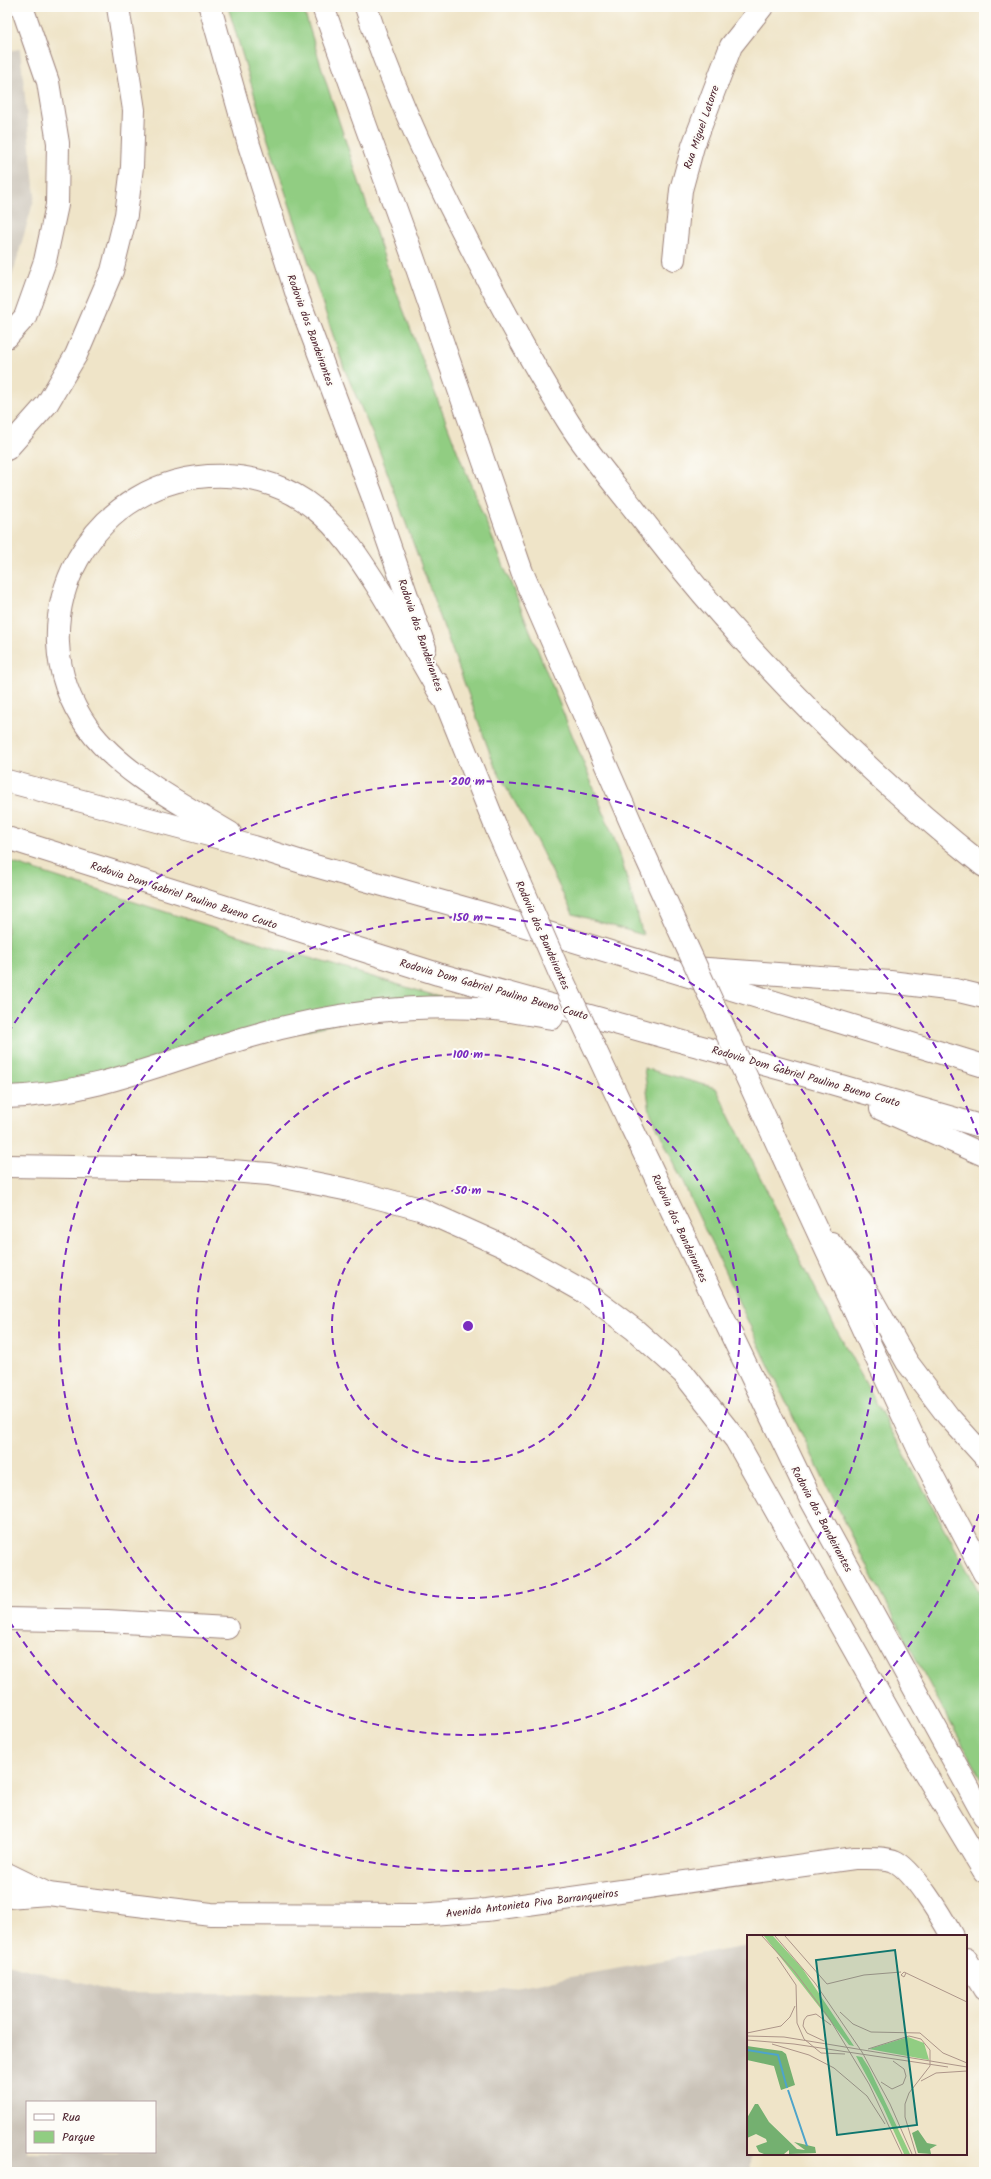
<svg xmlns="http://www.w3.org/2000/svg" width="991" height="2179" viewBox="0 0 991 2179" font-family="Kalam,sans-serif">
<rect width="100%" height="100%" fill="#fdfcf7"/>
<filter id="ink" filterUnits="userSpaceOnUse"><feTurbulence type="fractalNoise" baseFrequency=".025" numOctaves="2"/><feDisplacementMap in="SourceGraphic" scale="8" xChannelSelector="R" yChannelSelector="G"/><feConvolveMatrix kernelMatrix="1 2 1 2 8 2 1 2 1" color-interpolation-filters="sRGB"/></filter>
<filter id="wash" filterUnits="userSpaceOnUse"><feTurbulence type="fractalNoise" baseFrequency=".012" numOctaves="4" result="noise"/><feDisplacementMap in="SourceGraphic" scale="16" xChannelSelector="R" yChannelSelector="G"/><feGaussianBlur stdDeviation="0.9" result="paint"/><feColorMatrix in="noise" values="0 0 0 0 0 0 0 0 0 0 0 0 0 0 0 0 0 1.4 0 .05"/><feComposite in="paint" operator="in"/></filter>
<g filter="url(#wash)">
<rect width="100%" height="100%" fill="#efe4c8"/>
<!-- industrial -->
<g fill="#cac3b8" fill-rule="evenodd">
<polygon points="20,49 35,196 7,294 7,51"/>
<path d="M748,1945V2154H751L749,2172H7V1964L119,1993L316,1995L482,1993ZM27,2102H155V2152H27Z"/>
</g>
<!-- green -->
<g fill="#91cd82" stroke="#6e7656">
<polygon points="228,7 303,7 326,82 390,275 458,453 618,848 643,935 573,914 535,838 495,767 378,447 344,368 268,140"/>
<polygon points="7,861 293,953 466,1005 413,1005 109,1077 7,1095"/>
<path d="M644,1068L716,1088L830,1318L984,1601V1782C951,1726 921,1668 890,1610C805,1447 728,1279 650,1112Z"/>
</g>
</g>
<g filter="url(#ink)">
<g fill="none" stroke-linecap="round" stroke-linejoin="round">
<!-- minor casing -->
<g stroke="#9c827a" stroke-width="24">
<g id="minor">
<polyline points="674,259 681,190 693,146 731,46 762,7"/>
<polyline points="7,337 25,317 45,261 57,205 58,143 48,82 22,7"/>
<polyline points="7,1619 107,1621 227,1628"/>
</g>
</g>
<!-- major casing -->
<g stroke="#9c827a" stroke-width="24">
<g id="major">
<polyline points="7,1874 48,1894"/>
<path d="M7,1897L48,1894L211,1914L417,1915L486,1910L854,1858C864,1858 886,1857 894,1861C913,1869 942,1918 952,1936"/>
<polyline points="966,1959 984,1989"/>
</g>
</g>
<!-- highway casing -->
<g stroke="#9c827a" stroke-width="24">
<g id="highway">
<polyline points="210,7 249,145 297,295 372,495 425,648"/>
<polyline points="323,7 412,254 522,572 644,853"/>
<path d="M366,7C391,84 425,158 462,230C495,295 530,361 569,423C588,453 612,481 634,509C736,642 853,762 984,866"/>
<polyline points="7,449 47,404 76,355 112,271 126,215 132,167 134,110 118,7"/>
<polyline points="438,683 498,832"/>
<polyline points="7,781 254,847 308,864 486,914 984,1066"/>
<path d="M230,833C184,805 120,773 88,728C10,619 93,471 226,476C257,477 290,488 314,508C343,531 361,561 381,592C402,627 422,662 442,697"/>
<polyline points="7,838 438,974 803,1075 984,1127"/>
<polyline points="693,968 890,982 955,990 984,997"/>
<path d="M7,1097C97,1094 168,1060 252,1036C329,1013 415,1003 495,1009C514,1011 533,1015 552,1018"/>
<polyline points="881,1109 984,1155"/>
<polyline points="631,1126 811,1500 984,1816"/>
<polyline points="7,1166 206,1169 269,1174 349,1190 420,1209 505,1247 583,1291 635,1330 683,1373 736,1440 905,1740 984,1871"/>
<polyline points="791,1174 919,1450 984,1573"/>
<polyline points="831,1243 862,1282 907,1362 948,1416 984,1456"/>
</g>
</g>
<!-- minor -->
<use href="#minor" stroke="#fff" stroke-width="22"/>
<!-- major -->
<use href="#major" stroke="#fff" stroke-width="22"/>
<!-- highway -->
<use href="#highway" stroke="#fff" stroke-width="22"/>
<!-- highway-bridge casing -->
<g stroke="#9c827a" stroke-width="24" stroke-linecap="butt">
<g id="highway-bridge">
<polyline points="498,832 560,974 631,1126"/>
<polyline points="644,853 791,1174"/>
</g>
</g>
<!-- highway-bridge -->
<use href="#highway-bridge" stroke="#fff" stroke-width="22"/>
</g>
</g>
<!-- distance rings -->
<g fill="none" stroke="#7b2cbf" stroke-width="2" stroke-dasharray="7 5">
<circle cx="468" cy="1326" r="136"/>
<circle cx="468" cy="1326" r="272"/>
<circle cx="468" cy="1326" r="409"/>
<path d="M983 1503A545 545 0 0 1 8 1619M8 1033A545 545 0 0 1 983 1149"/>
</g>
<g text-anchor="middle" stroke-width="4" stroke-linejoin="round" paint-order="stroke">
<!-- street labels -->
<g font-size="11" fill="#4a1f2b" stroke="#fdfcf7">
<text transform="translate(701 127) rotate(-71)" y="4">Rua Miguel Latorre</text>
<text transform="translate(311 330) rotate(70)" y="4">Rodovia dos Bandeirantes</text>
<text transform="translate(421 635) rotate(71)" y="4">Rodovia dos Bandeirantes</text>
<text transform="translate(184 895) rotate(18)" y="4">Rodovia Dom Gabriel Paulino Bueno Couto</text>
<text transform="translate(543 935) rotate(66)" y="4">Rodovia dos Bandeirantes</text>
<text transform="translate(494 989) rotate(16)" y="4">Rodovia Dom Gabriel Paulino Bueno Couto</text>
<text transform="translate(806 1076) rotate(16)" y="4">Rodovia Dom Gabriel Paulino Bueno Couto</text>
<text transform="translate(680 1228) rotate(65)" y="4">Rodovia dos Bandeirantes</text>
<text transform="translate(822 1519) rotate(62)" y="4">Rodovia dos Bandeirantes</text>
<text transform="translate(532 1903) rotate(-7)" y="4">Avenida Antonieta Piva Barranqueiros</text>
</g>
</g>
<!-- overview -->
<g transform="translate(747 1935)">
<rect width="220" height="220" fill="#efe4c8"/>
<path d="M17,1H26L55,33L107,111L102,110ZM161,102L177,108L182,125L122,114ZM109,121L115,122L122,133L163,219H157L136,172Z" fill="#91cd82"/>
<path d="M0,111L35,116L39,119L48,150L34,155L27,131L0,125ZM8,169H11L22,187L50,214L58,215L47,207L68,212L69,218L42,219V215L37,219H17L12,217L9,211L20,207L19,204L9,199L0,203V183ZM171,195L180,208L190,210L183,214L184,219L171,218L165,198Z" fill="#74b070"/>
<path fill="none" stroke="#4ea4ca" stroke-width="2" d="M0,115L31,120L40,153M41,155L60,211"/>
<path fill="none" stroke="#ad9589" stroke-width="1" d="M15,1L48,37L82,83L122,149L155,219M28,1L68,48L115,117L143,169L165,219M38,1L80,49L117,40L154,37M30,22L49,50L50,88L57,104L74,118L98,119M159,38L157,42L154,40L157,37L220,67M93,77L106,89L124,97L173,98L196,118L220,128M0,98L34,91L43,82L48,71M0,101L37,102L220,132M0,105L47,109L201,132M77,106L60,98L56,91L57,85L60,81L69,79L84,90M25,109L62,120L87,133L120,161L138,189M121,114L162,101L174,104L183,115V131L162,158L158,169V182L169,219M174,146L189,138L220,136M134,147L145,154L156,149L159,141L157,134L146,126"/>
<path fill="#0f766e" fill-opacity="0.15" stroke="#0f766e" stroke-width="2" d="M148,15L170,190L90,200L69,25Z"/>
<rect width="220" height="220" fill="none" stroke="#4a1f2b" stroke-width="2"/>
</g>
<circle cx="468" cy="1326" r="6" fill="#7b2cbf" stroke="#fdfcf7" stroke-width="2"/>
<g font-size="12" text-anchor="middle" font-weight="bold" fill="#7b2cbf" stroke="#fdfcf7" stroke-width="4" stroke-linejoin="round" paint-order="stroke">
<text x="468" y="785">200 m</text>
<text x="468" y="921">150 m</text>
<text x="468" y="1058">100 m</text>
<text x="468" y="1194">50 m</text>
</g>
<!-- margin -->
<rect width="991" height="2179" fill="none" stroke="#fdfcf7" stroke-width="24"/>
<!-- legend -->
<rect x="26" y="2101" width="130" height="52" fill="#fdfcf7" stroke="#b5a4a5"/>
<rect x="34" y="2114" width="20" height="6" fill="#ffffff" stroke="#b5a4a5"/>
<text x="62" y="2121" font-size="12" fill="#4a1f2b">Rua</text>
<rect x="34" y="2131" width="20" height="12" fill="#91cd82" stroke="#b5a4a5"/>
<text x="62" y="2141" font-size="12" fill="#4a1f2b">Parque</text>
</svg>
